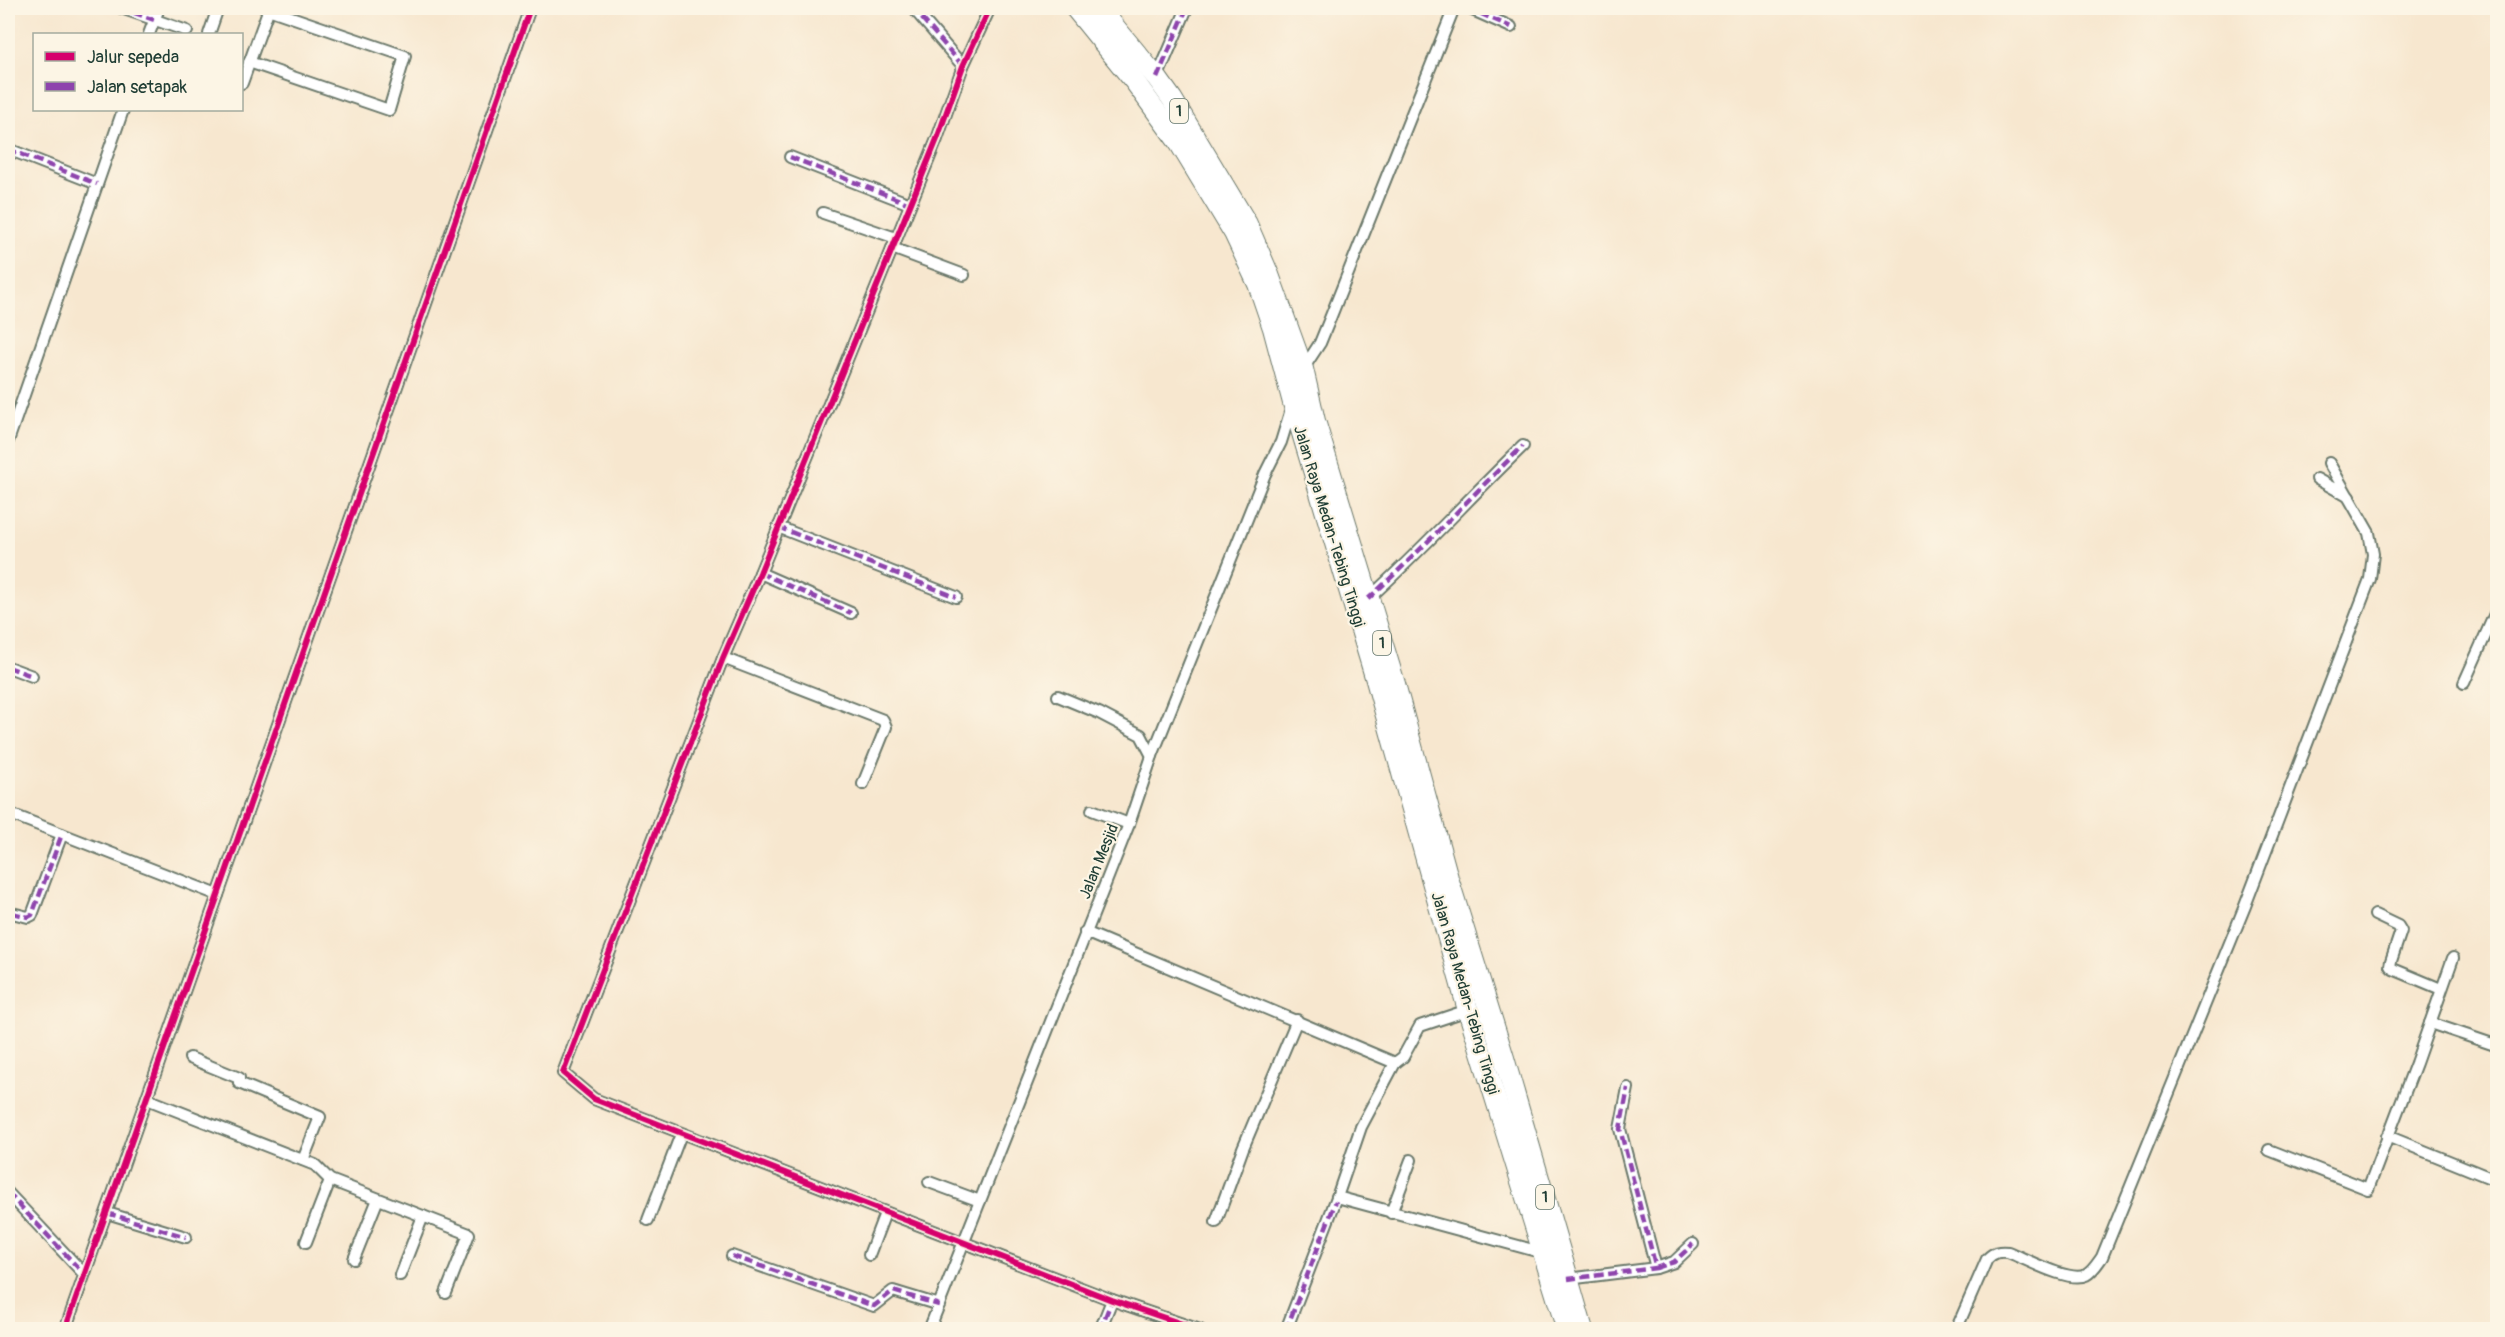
<svg xmlns="http://www.w3.org/2000/svg" width="2505" height="1337" viewBox="0 0 2505 1337" font-family="Pangolin,sans-serif">
<rect width="100%" height="100%" fill="#fcf5e5"/>
<filter id="ink" filterUnits="userSpaceOnUse"><feTurbulence type="fractalNoise" baseFrequency=".0167" numOctaves="2"/><feDisplacementMap in="SourceGraphic" scale="12" xChannelSelector="R" yChannelSelector="G"/><feConvolveMatrix kernelMatrix="1 2 1 2 8 2 1 2 1" color-interpolation-filters="sRGB"/></filter>
<filter id="wash" filterUnits="userSpaceOnUse"><feTurbulence type="fractalNoise" baseFrequency=".008" numOctaves="4" result="noise"/><feDisplacementMap in="SourceGraphic" scale="24" xChannelSelector="R" yChannelSelector="G"/><feGaussianBlur stdDeviation="1.35" result="paint"/><feColorMatrix in="noise" values="0 0 0 0 0 0 0 0 0 0 0 0 0 0 0 0 0 1.4 0 .05"/><feComposite in="paint" operator="in"/></filter>
<g filter="url(#wash)">
<rect width="100%" height="100%" fill="#f7e7cf"/>
</g>
<g filter="url(#ink)">
<g fill="none" stroke-linecap="round" stroke-linejoin="round">
<!-- street casing -->
<g stroke="#6b786a" stroke-width="14">
<g id="street">
<polyline points="121,8 187,31"/>
<polyline points="913,8 963,66"/>
<polyline points="990,8 963,66 937,139 760,573 723,658 563,1073 594,1099 1112,1300 1200,1330"/>
<polyline points="1468,8 1511,27"/>
<polyline points="149,34 159,8"/>
<polyline points="209,34 218,8"/>
<polyline points="249,62 389,110 405,56 265,8"/>
<polyline points="1157,78 1187,8"/>
<polyline points="242,83 269,8"/>
<polyline points="8,149 97,184"/>
<polyline points="790,157 910,204"/>
<polyline points="823,213 896,238"/>
<polyline points="892,248 964,275"/>
<polyline points="1303,369 1320,343 1329,321 1454,8"/>
<polyline points="8,441 123,110"/>
<polyline points="2317,479 2349,497"/>
<polyline points="778,527 956,597"/>
<polyline points="760,573 851,613"/>
<path d="M1368,599C1422,550 1471,496 1523,446"/>
<polyline points="723,658 883,720 886,727 863,784"/>
<polyline points="8,667 32,676"/>
<polyline points="2464,683 2498,607"/>
<polyline points="1058,696 1099,713 1141,735 1152,756"/>
<polyline points="1092,810 1129,824"/>
<polyline points="8,813 218,895"/>
<polyline points="12,913 28,917 32,915 62,834"/>
<polyline points="2375,915 2398,926 2401,931 2391,961 2390,966 2393,969 2441,989"/>
<polyline points="1085,932 1395,1063"/>
<polyline points="2430,1023 2498,1046"/>
<polyline points="190,1058 239,1078 239,1083 320,1117 303,1160"/>
<polyline points="147,1099 315,1165 330,1180 469,1234 446,1293"/>
<polyline points="2387,1136 2498,1181"/>
<polyline points="2269,1150 2368,1189 2416,1063 2453,958"/>
<polyline points="929,1182 980,1201"/>
<polyline points="8,1193 84,1274"/>
<polyline points="1337,1197 1361,1127 1395,1063 1403,1057 1420,1026 1468,1010"/>
<polyline points="107,1213 186,1237"/>
<polyline points="1391,1213 1411,1160"/>
<polyline points="648,1220 681,1134"/>
<polyline points="1216,1222 1243,1148 1297,1020"/>
<polyline points="306,1242 330,1180"/>
<polyline points="869,1255 885,1213"/>
<polyline points="732,1256 874,1306 893,1291 939,1305"/>
<polyline points="354,1259 378,1199"/>
<polyline points="1656,1268 1674,1262 1693,1244"/>
<polyline points="400,1275 423,1216"/>
<polyline points="1568,1279 1656,1268 1620,1129 1628,1088"/>
<polyline points="65,1330 530,8"/>
<polyline points="929,1330 1129,824 1152,756 1265,474 1281,442 1292,406"/>
<polyline points="1100,1330 1112,1300"/>
<polyline points="1286,1330 1337,1197 1544,1253"/>
<path d="M1956,1330L1987,1259C1994,1252 1999,1251 2008,1252C2026,1259 2069,1283 2086,1275C2093,1271 2097,1264 2102,1257L2245,906L2370,579L2373,554L2369,533L2329,463"/>
</g>
</g>
<!-- highway casing -->
<g stroke="#6b786a" stroke-width="22">
<g id="highway">
<polyline points="1075,8 1135,82 1180,144 1234,233 1258,284 1273,328 1293,403 1376,680 1468,1010 1567,1330"/>
<polyline points="1099,8 1157,78 1172,99 1247,224 1269,275 1303,369 1315,421 1395,684 1448,878 1504,1058 1583,1330"/>
</g>
</g>
<!-- street -->
<use href="#street" stroke="#fff" stroke-width="10"/>
<!-- highway -->
<use href="#highway" stroke="#fff" stroke-width="20"/>
<!-- quiet -->
<g stroke="#8e44ad" stroke-width="4.5" stroke-dasharray="9 4.5" stroke-linecap="butt">
<polyline points="121,8 154,20"/>
<polyline points="913,8 963,66"/>
<polyline points="1452,8 1453,8"/>
<polyline points="1468,8 1511,27"/>
<polyline points="1157,78 1187,8"/>
<polyline points="8,149 97,184"/>
<polyline points="790,157 910,204"/>
<polyline points="8,431 11,432"/>
<polyline points="778,527 956,597"/>
<polyline points="760,573 851,613"/>
<path d="M1368,599C1422,550 1471,496 1523,446"/>
<polyline points="8,667 32,676"/>
<polyline points="12,913 28,917 32,915 62,834"/>
<polyline points="8,1193 84,1274"/>
<polyline points="107,1213 186,1237"/>
<polyline points="732,1256 874,1306 893,1291 939,1305"/>
<polyline points="1656,1268 1674,1262 1693,1244"/>
<polyline points="1568,1279 1656,1268 1620,1129 1628,1088"/>
<polyline points="1100,1330 1112,1300"/>
<polyline points="1286,1330 1336,1201"/>
</g>
<!-- cycleway casing -->
<g stroke="#fcf5e5" stroke-width="10">
<g id="cycleway">
<polyline points="990,8 963,66 937,139 760,573 723,658 563,1073 594,1099 1112,1300 1200,1330"/>
<polyline points="65,1330 530,8"/>
</g>
</g>
<!-- cycleway -->
<use href="#cycleway" stroke="#d6006c" stroke-width="6"/>
</g>
</g>
<g text-anchor="middle" stroke-width="4.5" stroke-linejoin="round" paint-order="stroke">
<!-- shield labels -->
<g fill="#fcf5e5" stroke="#617469" stroke-width="1.5">
<rect x="1170" y="99" width="18" height="24" rx="4.5"/>
<rect x="1373" y="631" width="18" height="24" rx="4.5"/>
<rect x="1536" y="1185" width="18" height="24" rx="4.5"/>
</g>
<g font-size="15" font-weight="bold" fill="#1f3d34">
<text x="1179" y="116">1</text>
<text x="1382" y="648">1</text>
<text x="1545" y="1202">1</text>
</g>
<!-- street labels -->
<g font-size="16" fill="#1f3d34" stroke="#fcf5e5">
<text transform="translate(1330 526) rotate(73)" y="6">Jalan Raya Medan-Tebing Tinggi</text>
<text transform="translate(1098 861) rotate(-68)" y="6">Jalan Mesjid</text>
<text transform="translate(1466 993) rotate(74)" y="6">Jalan Raya Medan-Tebing Tinggi</text>
</g>
</g>
<!-- margin -->
<rect width="2505" height="1337" fill="none" stroke="#fcf5e5" stroke-width="30"/>
<!-- legend -->
<rect x="33" y="33" width="210" height="78" fill="#fcf5e5" stroke="#a4ab9e" stroke-width="1.5"/>
<rect x="45" y="52" width="30" height="9" fill="#d6006c" stroke="#a4ab9e" stroke-width="1.5"/>
<text x="87" y="63" font-size="18" fill="#1f3d34">Jalur sepeda</text>
<rect x="45" y="82" width="30" height="9" fill="#8e44ad" stroke="#a4ab9e" stroke-width="1.5"/>
<text x="87" y="93" font-size="18" fill="#1f3d34">Jalan setapak</text>
</svg>
